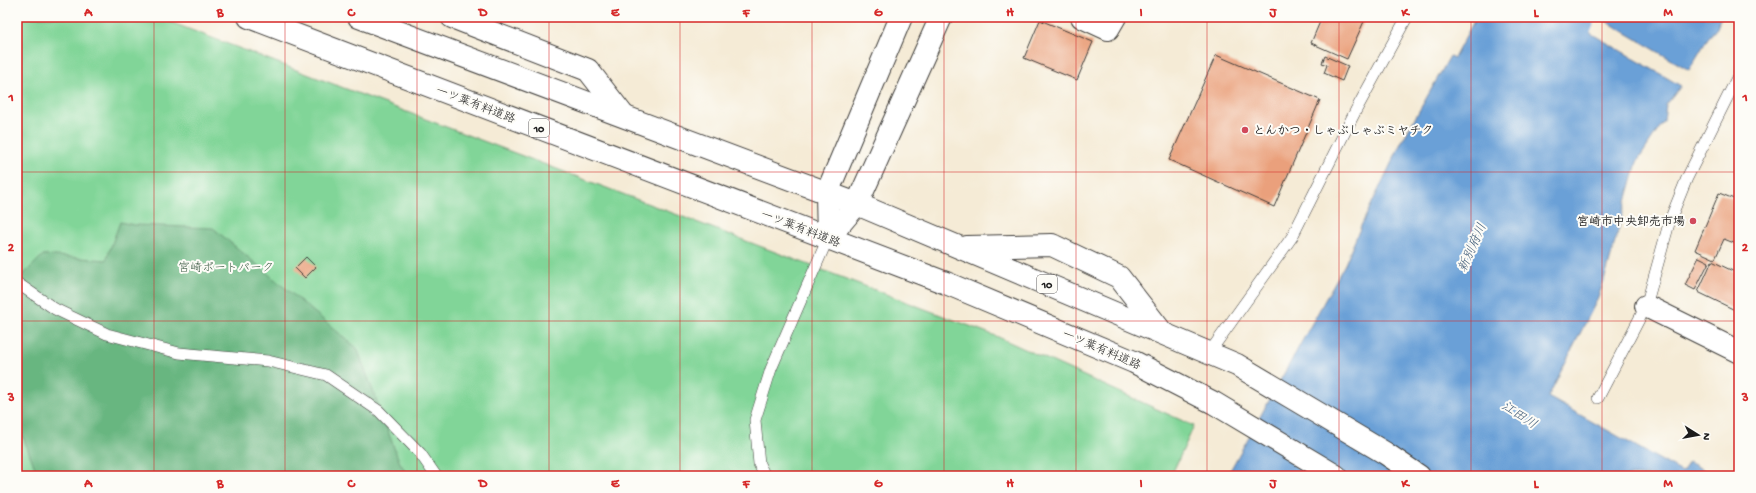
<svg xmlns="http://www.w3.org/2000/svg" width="1756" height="493" viewBox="0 0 1756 493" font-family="'Gochi Hand','Klee One',sans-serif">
<rect width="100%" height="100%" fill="#fdfcf7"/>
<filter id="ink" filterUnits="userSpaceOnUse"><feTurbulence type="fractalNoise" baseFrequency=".025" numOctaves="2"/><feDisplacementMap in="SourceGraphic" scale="8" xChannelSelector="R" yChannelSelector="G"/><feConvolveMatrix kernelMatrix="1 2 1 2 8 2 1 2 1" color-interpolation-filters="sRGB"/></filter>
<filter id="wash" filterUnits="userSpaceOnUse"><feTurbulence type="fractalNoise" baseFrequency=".012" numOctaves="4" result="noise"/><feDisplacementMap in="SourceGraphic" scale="16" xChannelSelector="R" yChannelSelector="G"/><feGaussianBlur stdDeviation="0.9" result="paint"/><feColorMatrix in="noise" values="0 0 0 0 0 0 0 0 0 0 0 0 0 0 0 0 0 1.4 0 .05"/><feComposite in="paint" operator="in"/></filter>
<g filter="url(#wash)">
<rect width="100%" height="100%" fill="#f5ebd6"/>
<!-- green -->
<polygon fill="#81d598" stroke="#4e785a" points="17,17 157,17 996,336 1194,426 1171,476 17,476"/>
<!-- forest -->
<polygon fill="#68b680" stroke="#42694e" points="120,222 134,225 213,228 357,348 399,461 408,476 38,476 17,421 17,281 43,255 106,260"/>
<!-- water -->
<g fill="#6aa0d7" stroke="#435e7a">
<polygon points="1476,17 1563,17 1681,86 1666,105 1664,121 1637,162 1607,271 1598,298 1548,397 1682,472 1689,462 1716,476 1227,476 1345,264 1361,226 1401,143 1450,56 1454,58"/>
<polygon points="1599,17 1721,17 1717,28 1708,38 1689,70"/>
</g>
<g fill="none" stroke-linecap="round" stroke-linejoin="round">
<!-- river -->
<polyline stroke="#6aa0d7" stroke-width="48" points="1543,82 1571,17"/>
</g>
<g id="blocks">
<!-- building -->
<g fill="#eaa07b">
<polygon points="1256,17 1268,17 1266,21"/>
<polygon points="1322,17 1366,17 1347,59 1311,43"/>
<polygon points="1040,20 1093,42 1077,80 1024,58"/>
<polygon points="1216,55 1320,100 1274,207 1169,160"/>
<polygon points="1325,56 1348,66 1342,81 1324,73 1327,65 1322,63"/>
<polygon points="1719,193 1739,201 1739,245 1724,239 1715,259 1695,250"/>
<polygon points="306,257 316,267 305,278 295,268"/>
<polygon points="1699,257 1709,262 1695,290 1685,285"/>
<polygon points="1712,261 1739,274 1739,312 1698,292"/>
</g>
</g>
</g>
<g filter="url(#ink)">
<use href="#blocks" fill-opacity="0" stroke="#3d3b38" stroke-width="1"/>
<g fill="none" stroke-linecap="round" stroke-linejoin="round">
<!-- lane casing -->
<g stroke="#3d3b38" stroke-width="12">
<g id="lane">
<polyline points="17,283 55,309 107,334 179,353 268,361 326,375 379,411 420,453 436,476"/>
<polyline points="1209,353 1292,237 1356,110 1407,17"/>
<polyline points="1598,398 1646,306 1670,220 1687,178 1739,74"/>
<polyline points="765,476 759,464 755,420 771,369 828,238"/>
</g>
</g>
<!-- street casing -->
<g stroke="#3d3b38" stroke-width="24">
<g id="street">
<polyline points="1082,17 1108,29 1115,17"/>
<polyline points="1646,306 1739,352"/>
</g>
</g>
<!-- secondary casing -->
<g stroke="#3d3b38" stroke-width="24">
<g id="secondary">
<polyline points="828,238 857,204 941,17"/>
<polyline points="828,238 827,193 901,17"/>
</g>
</g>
<!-- primary casing -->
<g stroke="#3d3b38" stroke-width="24">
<g id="primary">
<polyline points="249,17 946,283 1134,362 1214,403 1336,476"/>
<polyline points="359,17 857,204 1237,365 1385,453 1419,476"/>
<polyline points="452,17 588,70 623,115"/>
<polyline points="967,247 1052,245 1119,277 1161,331"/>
</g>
</g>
<!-- lane -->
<use href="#lane" stroke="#fff" stroke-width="11"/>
<!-- street -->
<use href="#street" stroke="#fff" stroke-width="22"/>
<!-- secondary -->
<use href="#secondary" stroke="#fff" stroke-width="22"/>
<!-- primary -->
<use href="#primary" stroke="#fff" stroke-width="22"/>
</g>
</g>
<!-- grid -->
<path fill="none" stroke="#d62828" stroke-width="1" stroke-opacity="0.55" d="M154,17V476M285,17V476M417,17V476M549,17V476M680,17V476M812,17V476M944,17V476M1076,17V476M1207,17V476M1339,17V476M1471,17V476M1602,17V476M17,172H1739M17,321H1739"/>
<!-- markers -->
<g fill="#d1495b" stroke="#fdfcf7" stroke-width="1.5">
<circle cx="1245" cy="130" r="4"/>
<circle cx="1693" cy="221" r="4"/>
</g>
<g text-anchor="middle" stroke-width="4" stroke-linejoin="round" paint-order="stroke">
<!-- shield labels -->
<g fill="#fdfcf7" stroke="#605f5e" stroke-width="1">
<rect x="529" y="119" width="20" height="18" rx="3"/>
<rect x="1037" y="275" width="20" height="18" rx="3"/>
</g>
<g font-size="11" font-weight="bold" fill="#1c1c1c">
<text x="539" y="132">10</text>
<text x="1047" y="288">10</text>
</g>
<!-- street labels -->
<g font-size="12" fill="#1c1c1c" stroke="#fdfcf7">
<text transform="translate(476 104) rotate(21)" y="4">一ツ葉有料道路</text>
<text transform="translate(801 228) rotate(21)" y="4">一ツ葉有料道路</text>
<text transform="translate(1102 349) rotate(23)" y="4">一ツ葉有料道路</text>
</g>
<!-- poi labels -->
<g font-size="12" font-weight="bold" fill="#1c1c1c" stroke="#fdfcf7" text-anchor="start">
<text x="1253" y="134">とんかつ・しゃぶしゃぶミヤチク</text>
<text x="1685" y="225" text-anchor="end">宮崎市中央卸売市場</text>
</g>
<!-- park labels -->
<g font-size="12" fill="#3f5d47" stroke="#fdfcf7">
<text x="226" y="271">宮崎ポートパーク</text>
</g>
<!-- water labels -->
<g font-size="13" font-style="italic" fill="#435e7a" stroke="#fdfcf7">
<text transform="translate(1471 247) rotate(-66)" y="5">新別府川</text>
<text transform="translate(1520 414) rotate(33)" y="5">江田川</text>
</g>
</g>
<!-- margin -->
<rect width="1756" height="493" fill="none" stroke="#fdfcf7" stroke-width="44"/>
<!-- north arrow -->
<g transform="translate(1698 435) rotate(101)" stroke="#fdfcf7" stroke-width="3" paint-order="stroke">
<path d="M0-3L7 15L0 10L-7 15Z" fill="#1c1c1c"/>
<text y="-6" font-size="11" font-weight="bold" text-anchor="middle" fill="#1c1c1c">N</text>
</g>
<rect x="22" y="22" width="1712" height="449" fill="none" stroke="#d62828" stroke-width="1.5"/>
<g font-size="13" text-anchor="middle" font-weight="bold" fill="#d62828">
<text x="88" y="16">A</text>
<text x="220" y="16">B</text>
<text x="351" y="16">C</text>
<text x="483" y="16">D</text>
<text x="615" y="16">E</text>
<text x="746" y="16">F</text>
<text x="878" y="16">G</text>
<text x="1010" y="16">H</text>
<text x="1141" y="16">I</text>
<text x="1273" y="16">J</text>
<text x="1405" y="16">K</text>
<text x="1536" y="16">L</text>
<text x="1668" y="16">M</text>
<text x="11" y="101">1</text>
<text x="1745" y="101">1</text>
<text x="11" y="251">2</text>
<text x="1745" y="251">2</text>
<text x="11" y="401">3</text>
<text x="1745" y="401">3</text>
<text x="88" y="487">A</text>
<text x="220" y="487">B</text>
<text x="351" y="487">C</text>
<text x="483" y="487">D</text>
<text x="615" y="487">E</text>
<text x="746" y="487">F</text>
<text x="878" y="487">G</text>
<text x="1010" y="487">H</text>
<text x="1141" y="487">I</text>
<text x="1273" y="487">J</text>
<text x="1405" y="487">K</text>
<text x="1536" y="487">L</text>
<text x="1668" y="487">M</text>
</g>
</svg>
